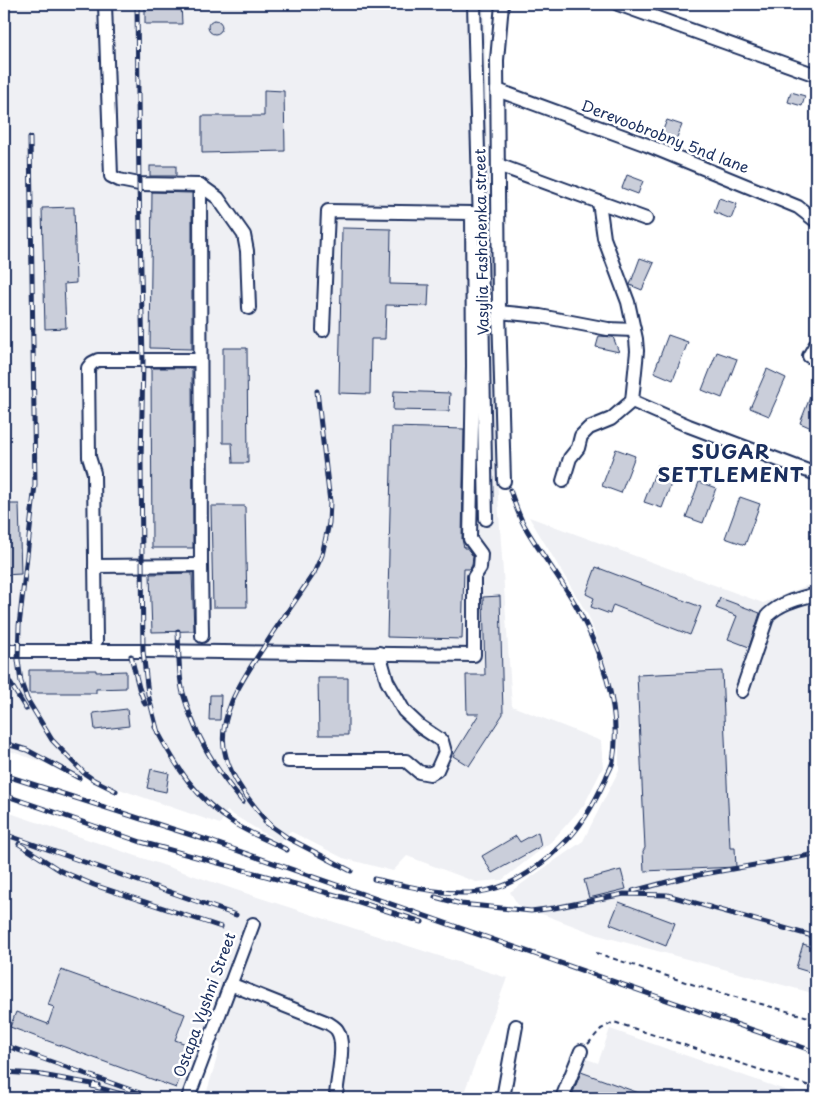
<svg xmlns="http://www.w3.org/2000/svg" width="820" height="1102" viewBox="0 0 820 1102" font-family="'Playpen Sans',sans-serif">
<rect width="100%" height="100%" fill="#fff"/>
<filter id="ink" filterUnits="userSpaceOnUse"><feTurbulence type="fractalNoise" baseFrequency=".02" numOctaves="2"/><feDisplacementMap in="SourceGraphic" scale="10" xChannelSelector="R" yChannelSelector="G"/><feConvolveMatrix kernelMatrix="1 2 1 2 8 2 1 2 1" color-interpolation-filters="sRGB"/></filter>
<g filter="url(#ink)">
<!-- built -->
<g fill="#eff0f4">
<polygon points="4,4 484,4 498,498 512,706 601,741 603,767 584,805 552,841 502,880 476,882 407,856 393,871 343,858 290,831 280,843 227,811 220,824 4,749"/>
<polygon points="529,517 763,603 816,582 816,994 598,935 518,905 510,892 583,841 619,770 619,727 610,677 589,617"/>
<polygon points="4,811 239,891 507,978 462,1098 205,1098 221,1044 204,1036 183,1098 4,1098"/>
<polygon points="610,1029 808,1098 566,1098 581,1057 598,1063"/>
</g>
<!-- building -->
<g fill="#caceda" stroke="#1b2f5e">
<polygon points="145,4 181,4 182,24 145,24"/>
<circle cx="215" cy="27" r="7"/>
<polygon points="264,90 284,91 285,151 202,153 202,116 264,116"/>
<polygon points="791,92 805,96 802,106 788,102"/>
<polygon points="667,120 682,125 675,142 660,137"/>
<rect x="150" y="166" width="26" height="10"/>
<polygon points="627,175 643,181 638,194 622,188"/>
<polygon points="152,192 192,193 192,349 150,348"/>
<polygon points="719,198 737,204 731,219 714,212"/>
<polygon points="74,207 76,283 64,284 66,328 45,329 42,208"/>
<polygon points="342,228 391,229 390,284 429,285 428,306 386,305 385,339 371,339 370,394 339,393"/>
<polygon points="640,258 654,263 642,290 630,285"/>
<polygon points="668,335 688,342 673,380 654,372"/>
<polygon points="599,336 613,337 619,352 596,347"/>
<polygon points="223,348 247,348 248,463 233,463 232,443 223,443"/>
<polygon points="717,352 737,359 722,398 702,390"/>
<polygon points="151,368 192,368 193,548 152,548"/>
<polygon points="767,369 786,378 769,416 750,408"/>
<polygon points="816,382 816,430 800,423"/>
<polygon points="394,391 450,393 449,411 393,410"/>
<polygon points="392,427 464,429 462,539 464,548 467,548 473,556 472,565 470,569 464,569 462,639 387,637"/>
<polygon points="616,449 635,456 621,493 602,486"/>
<polygon points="658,465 676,471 662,508 644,502"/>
<polygon points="699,482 716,488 703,523 686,517"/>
<polygon points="740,497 760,504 745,545 725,538"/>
<polygon points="4,504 19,504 21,574 4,575"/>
<polygon points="211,506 245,506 247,607 213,607"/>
<polygon points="596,567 701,607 690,635 613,605 610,614 591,607 594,598 586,594"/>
<polygon points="192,573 194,631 152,632 150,574"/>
<polygon points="500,596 503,714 469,766 453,756 479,714 467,714 466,675 485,675 483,597"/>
<polygon points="720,598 760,613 749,647 728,639 737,616 716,608"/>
<polygon points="29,670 96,670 96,672 126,671 126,688 96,689 96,693 29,693"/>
<polygon points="722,671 730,848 735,848 736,867 644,871 643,851 645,848 637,675"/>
<polygon points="318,678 348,678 348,735 319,735"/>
<polygon points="210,695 221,695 220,720 209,720"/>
<polygon points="127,709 129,726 95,730 93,713"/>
<polygon points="151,769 169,773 166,792 147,788"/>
<polygon points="538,832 541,846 492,873 482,856 516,836 520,842"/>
<polygon points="621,870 626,889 589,898 584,880"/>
<polygon points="619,902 675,923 666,946 610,924"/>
<polygon points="803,944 816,948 816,974 796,968"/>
<polygon points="61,970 185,1014 175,1040 192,1046 176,1088 10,1027 16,1012 48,1024 54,1007 48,1005"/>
<polygon points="581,1072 650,1097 650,1098 571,1098"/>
</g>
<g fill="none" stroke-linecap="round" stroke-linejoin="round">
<!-- minor casing -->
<g stroke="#1b2f5e" stroke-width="16">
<g id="minor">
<polyline points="105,4 111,176 119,180 139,184 200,185 218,198 244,235 247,251 249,308"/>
<polyline points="474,4 480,226"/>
<polyline points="502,4 497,60 499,312 504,481"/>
<polyline points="618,4 816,75"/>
<polyline points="497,90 647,145 798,207 816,221"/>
<polyline points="498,165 599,202 604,238 628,302 636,339 637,351 632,401 689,426 816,474"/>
<polyline points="200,185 201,565 202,636"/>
<polyline points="599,202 646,219"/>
<polyline points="481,249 486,519"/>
<polyline points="499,312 540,316 608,329 634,330"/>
<polyline points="809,356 816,344"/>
<polyline points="563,481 570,458 578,448 581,436 589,428 611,419 632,401"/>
<polyline points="95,566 201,565"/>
<polyline points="96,641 94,473 89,457 88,368 92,363 98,360 200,360"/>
<polyline points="4,651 143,651 474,655 474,577 480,568 481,554 470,539 473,366 472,213 328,211 323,330"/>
<path d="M742,691L768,615C782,602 798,599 816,594"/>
<polyline points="288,761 406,761 419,772 430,774 437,770 445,752 442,741 421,727 404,711 387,681 379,653"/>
<path d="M230,984L328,1023C331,1025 335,1027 337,1030C347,1044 336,1081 336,1098"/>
<polyline points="188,1098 253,924"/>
<polyline points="503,1098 516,1026"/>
<polyline points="562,1098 581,1051"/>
</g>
</g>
<!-- path -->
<g stroke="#1b2f5e" stroke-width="2" stroke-dasharray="5 4" stroke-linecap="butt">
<polyline points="596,953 710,990 816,1019"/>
<polyline points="588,1044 601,1029 614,1022 816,1088"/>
</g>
<!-- minor -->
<use href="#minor" stroke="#fff" stroke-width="12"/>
<!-- rail casing -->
<g stroke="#1b2f5e" stroke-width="5">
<g id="rail">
<polyline points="137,4 139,184 143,360 141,461 143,651 148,694 158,733"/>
<polyline points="30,138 35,485 19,626 18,660 21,682 27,699 52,740 84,773 94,780 116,791"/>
<path d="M178,631C179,651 178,674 183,693C194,733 216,771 243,802"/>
<polyline points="131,656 139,688 145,704"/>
<polyline points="4,673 26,709"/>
<path d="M155,727C177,768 195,798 235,824C251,834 270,841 287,850"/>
<polyline points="4,743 27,750 79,778"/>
<polyline points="4,775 213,842 816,1052"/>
<polyline points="4,795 141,842 350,899 422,922"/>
<polyline points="265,822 288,838 351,871"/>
<path d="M271,826C253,805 234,784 226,757C213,715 250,669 271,636C285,615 300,594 314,573L322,555L329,523L330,502L317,391"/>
<polyline points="4,834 236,915"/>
<polyline points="19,844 61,871 94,885 221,927"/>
<path d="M374,879C454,896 495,909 560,847C581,828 594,804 606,778C608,772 612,767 613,761C622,711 602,655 579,611C563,581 541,555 524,525C518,514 514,501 510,490"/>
<polyline points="633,891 682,878 816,854"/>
<polyline points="435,897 461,904 531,911 554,908 624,894 667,895 816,937"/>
<polyline points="4,1045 148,1096"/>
<polyline points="4,1072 36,1074 98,1085"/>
<polyline points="92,1086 125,1095"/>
</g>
</g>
<!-- rail -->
<use href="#rail" stroke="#fff" stroke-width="3" stroke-dasharray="9" stroke-linecap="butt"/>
</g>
</g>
<g text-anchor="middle" stroke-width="5" stroke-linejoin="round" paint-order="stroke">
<!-- street labels -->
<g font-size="15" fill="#1b2f5e" stroke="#fff">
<text transform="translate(665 137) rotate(21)" y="5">Derevoobrobny 5nd lane</text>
<text transform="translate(482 242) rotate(-91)" y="5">Vasylia Fashchenka street</text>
<text transform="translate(205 1005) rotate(-70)" y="5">Ostapa Vyshni Street</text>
</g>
<!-- district labels -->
<g font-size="20" font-weight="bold" letter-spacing="1" fill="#1b2f5e" stroke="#fff">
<text x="731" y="459">SUGAR<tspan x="731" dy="23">SETTLEMENT</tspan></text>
</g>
</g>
<!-- margin -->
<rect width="820" height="1102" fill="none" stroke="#fff" stroke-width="20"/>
<rect x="10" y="10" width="800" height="1082" fill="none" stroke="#1b2f5e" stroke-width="2" filter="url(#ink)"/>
</svg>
